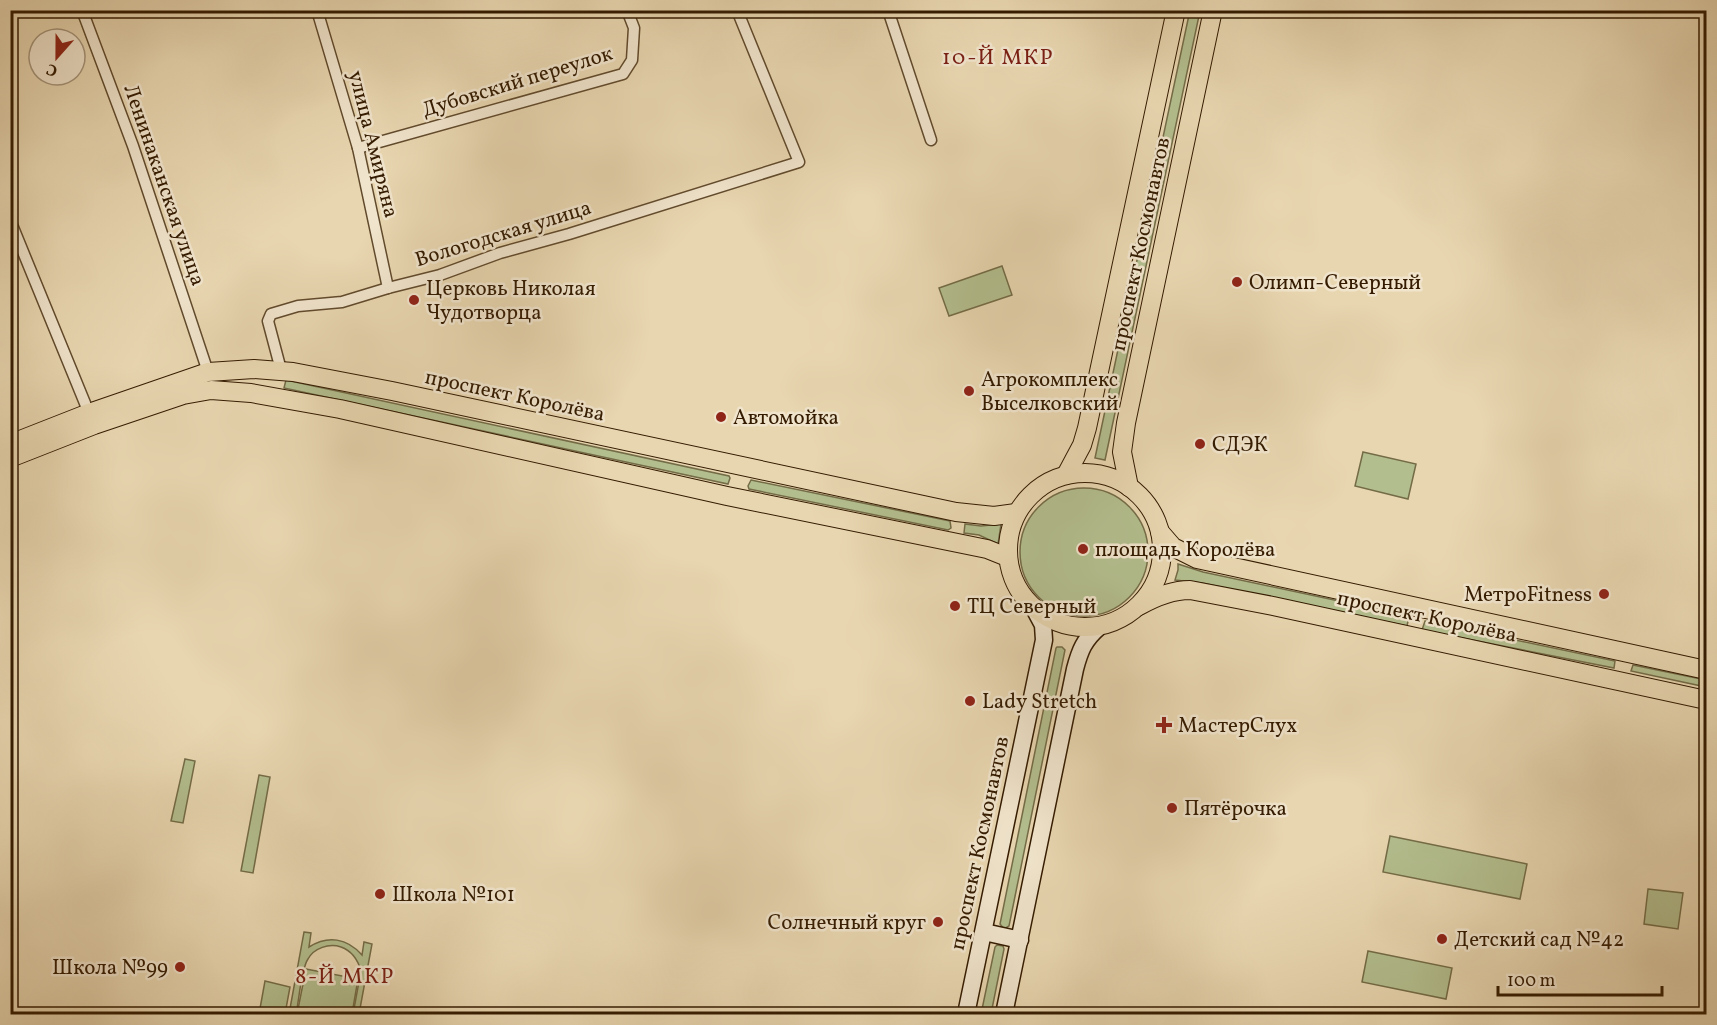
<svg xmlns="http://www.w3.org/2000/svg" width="1717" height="1025" viewBox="0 0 1717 1025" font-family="Vollkorn,serif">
<rect width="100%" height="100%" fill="#e8d6b0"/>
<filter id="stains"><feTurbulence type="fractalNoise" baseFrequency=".00333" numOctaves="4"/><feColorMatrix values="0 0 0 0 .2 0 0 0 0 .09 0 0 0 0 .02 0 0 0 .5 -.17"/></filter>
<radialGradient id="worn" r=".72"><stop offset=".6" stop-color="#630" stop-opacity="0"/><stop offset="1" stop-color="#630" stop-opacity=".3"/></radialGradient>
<!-- green -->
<g fill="#b3be8e" stroke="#746c47" stroke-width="1.5">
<polygon points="1190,10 1200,11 1105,460 1095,458"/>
<polygon points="1002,266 1012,295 949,316 939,288"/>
<polygon points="286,380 729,476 730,478 728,484 284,388"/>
<polygon points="1363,452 1416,464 1408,499 1355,486"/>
<polygon points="751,480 950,521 951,528 948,530 749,489 748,486"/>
<circle cx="1084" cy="552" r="64"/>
<polygon points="965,524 981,526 1001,524 998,544 979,535 964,533"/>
<polygon points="1178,564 1203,572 1409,616 1407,626 1202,583 1175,580 1178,570"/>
<polygon points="1425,621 1615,661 1614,668 1422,630"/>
<polygon points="1057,647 1062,647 1065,650 1009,926 1004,929 1000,924 1056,648"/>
<polygon points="1633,665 1706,680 1706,687 1631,671"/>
<polygon points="185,759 195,761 183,823 171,821"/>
<polygon points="259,775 270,777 253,873 241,871"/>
<polygon points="1390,836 1527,864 1520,899 1383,872"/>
<polygon points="1648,889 1683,893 1678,929 1644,924"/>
<path d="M304,932L311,933L309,947C328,935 347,938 362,955L364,942L372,944L359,1014H353L361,971C358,960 352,951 341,947C329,943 314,948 308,959C301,969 299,1001 296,1014H289Z"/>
<polygon points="997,945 1003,946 1004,949 991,1014 981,1014 995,947"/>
<polygon points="1368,951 1452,968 1446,999 1362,982"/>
<polygon points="306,969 358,979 352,1014 297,1014"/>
<polygon points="265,981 290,987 285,1014 259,1014"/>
</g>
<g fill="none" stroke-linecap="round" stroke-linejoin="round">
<!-- street casing -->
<g stroke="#614a2c" stroke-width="13">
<g id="street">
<polyline points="82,10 133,146 208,372"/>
<polyline points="317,10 358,148 388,288"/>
<polyline points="888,10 931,140"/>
<polyline points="358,148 623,74 632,60 634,28 627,10"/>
<polyline points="10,220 89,413"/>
<polyline points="281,370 268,321 271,314 298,306 342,302 388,288 440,275 500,253 569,234 799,162 737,10"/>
</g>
</g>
<!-- secondary casing -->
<g stroke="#341b00" stroke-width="19">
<g id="secondary">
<polyline points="984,932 1020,940"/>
<polyline points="966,1014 1044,640 1043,625 1036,612"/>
<path d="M1004,1014L1075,669C1080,650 1084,640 1099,627"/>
</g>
</g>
<!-- primary casing -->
<g stroke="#341b00" stroke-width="20">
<g id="primary">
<polyline points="10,444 89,413 208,372 254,369 293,372 392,391 956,512 994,516 1016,513"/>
<polyline points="10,458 94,425 183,395 211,390 251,393 340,409 727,496 987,549 1007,557"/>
<circle cx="1085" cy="550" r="77"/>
<polyline points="1066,475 1082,445 1087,428 1176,10"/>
<polyline points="1129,487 1122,452 1126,423 1213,10"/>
<polyline points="1160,532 1173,547 1197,559 1706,670"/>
<path d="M1139,606C1155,597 1171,590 1190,590L1273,606L1706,700"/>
</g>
</g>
<!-- street -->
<use href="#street" stroke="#f0e4cc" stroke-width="10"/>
<!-- secondary -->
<use href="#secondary" stroke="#f0e4cc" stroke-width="16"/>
<!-- primary -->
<use href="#primary" stroke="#e8d6b0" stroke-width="18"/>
</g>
<!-- markers -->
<g fill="#8f2418" stroke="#f0e4cc" stroke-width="2">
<circle cx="1237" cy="282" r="6"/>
<circle cx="414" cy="300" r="6"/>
<circle cx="969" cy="391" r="6"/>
<circle cx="721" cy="417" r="6"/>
<circle cx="1200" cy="444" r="6"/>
<circle cx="1083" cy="549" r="6"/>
<circle cx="1604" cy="594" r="6"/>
<circle cx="955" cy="606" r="6"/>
<circle cx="970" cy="701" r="6"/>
<path d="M1161 716h6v6h6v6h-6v6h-6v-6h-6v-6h6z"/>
<circle cx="1172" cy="808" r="6"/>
<circle cx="380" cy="894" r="6"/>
<circle cx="938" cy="922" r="6"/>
<circle cx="1442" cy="939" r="6"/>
<circle cx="180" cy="967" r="6"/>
</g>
<g text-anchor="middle" stroke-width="5" stroke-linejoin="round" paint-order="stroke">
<!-- street labels -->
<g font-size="21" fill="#341b00" stroke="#f0e4cc">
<text transform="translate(517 81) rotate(-17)" y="7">Дубовский переулок</text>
<text transform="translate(374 144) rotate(76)" y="7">улица Амиряна</text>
<text transform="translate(165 185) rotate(71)" y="7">Ленинаканская улица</text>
<text transform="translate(503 233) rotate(-17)" y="7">Вологодская улица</text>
<text transform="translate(1140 244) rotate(-78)" y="7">проспект Космонавтов</text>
<text transform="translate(515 395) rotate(12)" y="7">проспект Королёва</text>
<text transform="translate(1427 616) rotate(12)" y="7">проспект Королёва</text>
<text transform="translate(979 843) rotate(-78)" y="7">проспект Космонавтов</text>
</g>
<!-- poi labels -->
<g font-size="21" fill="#341b00" stroke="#f0e4cc" text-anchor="start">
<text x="1249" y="289">Олимп-Северный</text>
<text x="426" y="295">Церковь Николая<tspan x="426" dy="24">Чудотворца</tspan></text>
<text x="981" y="386">Агрокомплекс<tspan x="981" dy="24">Выселковский</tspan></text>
<text x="733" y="424">Автомойка</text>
<text x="1212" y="451">СДЭК</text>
<text x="1095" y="556">площадь Королёва</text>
<text x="1592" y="601" text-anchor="end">МетроFitness</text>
<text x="967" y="613">ТЦ Северный</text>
<text x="982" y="708">Lady Stretch</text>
<text x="1178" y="732">МастерСлух</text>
<text x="1184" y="815">Пятёрочка</text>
<text x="392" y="901">Школа №101</text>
<text x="926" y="929" text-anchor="end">Солнечный круг</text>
<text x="1454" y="946">Детский сад №42</text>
<text x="168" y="974" text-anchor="end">Школа №99</text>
</g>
<!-- neighbourhood labels -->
<g font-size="22" letter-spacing="1.5" fill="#7a1f14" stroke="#f0e4cc">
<text x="998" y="64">10-Й МКР</text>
<text x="345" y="983">8-Й МКР</text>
</g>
</g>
<!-- margin -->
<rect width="1717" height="1025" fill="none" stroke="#e8d6b0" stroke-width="36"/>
<rect x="12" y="12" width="1693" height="1001" fill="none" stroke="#341b00" stroke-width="3"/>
<rect x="18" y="18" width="1681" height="989" fill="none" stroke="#341b00" stroke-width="1.5"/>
<!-- north arrow -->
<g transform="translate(57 57) rotate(201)"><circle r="28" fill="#f0e4cc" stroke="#a5947a" stroke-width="1.5"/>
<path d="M0-4.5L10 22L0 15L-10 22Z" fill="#8f2418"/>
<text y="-9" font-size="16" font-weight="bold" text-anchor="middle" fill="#341b00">С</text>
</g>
<!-- scale -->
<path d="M1498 986v9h164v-9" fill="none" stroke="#341b00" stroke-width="3"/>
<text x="1507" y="986" font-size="18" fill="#341b00" stroke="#f0e4cc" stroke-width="4.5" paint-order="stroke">100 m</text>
<rect width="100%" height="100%" filter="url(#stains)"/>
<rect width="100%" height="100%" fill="url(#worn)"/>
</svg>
